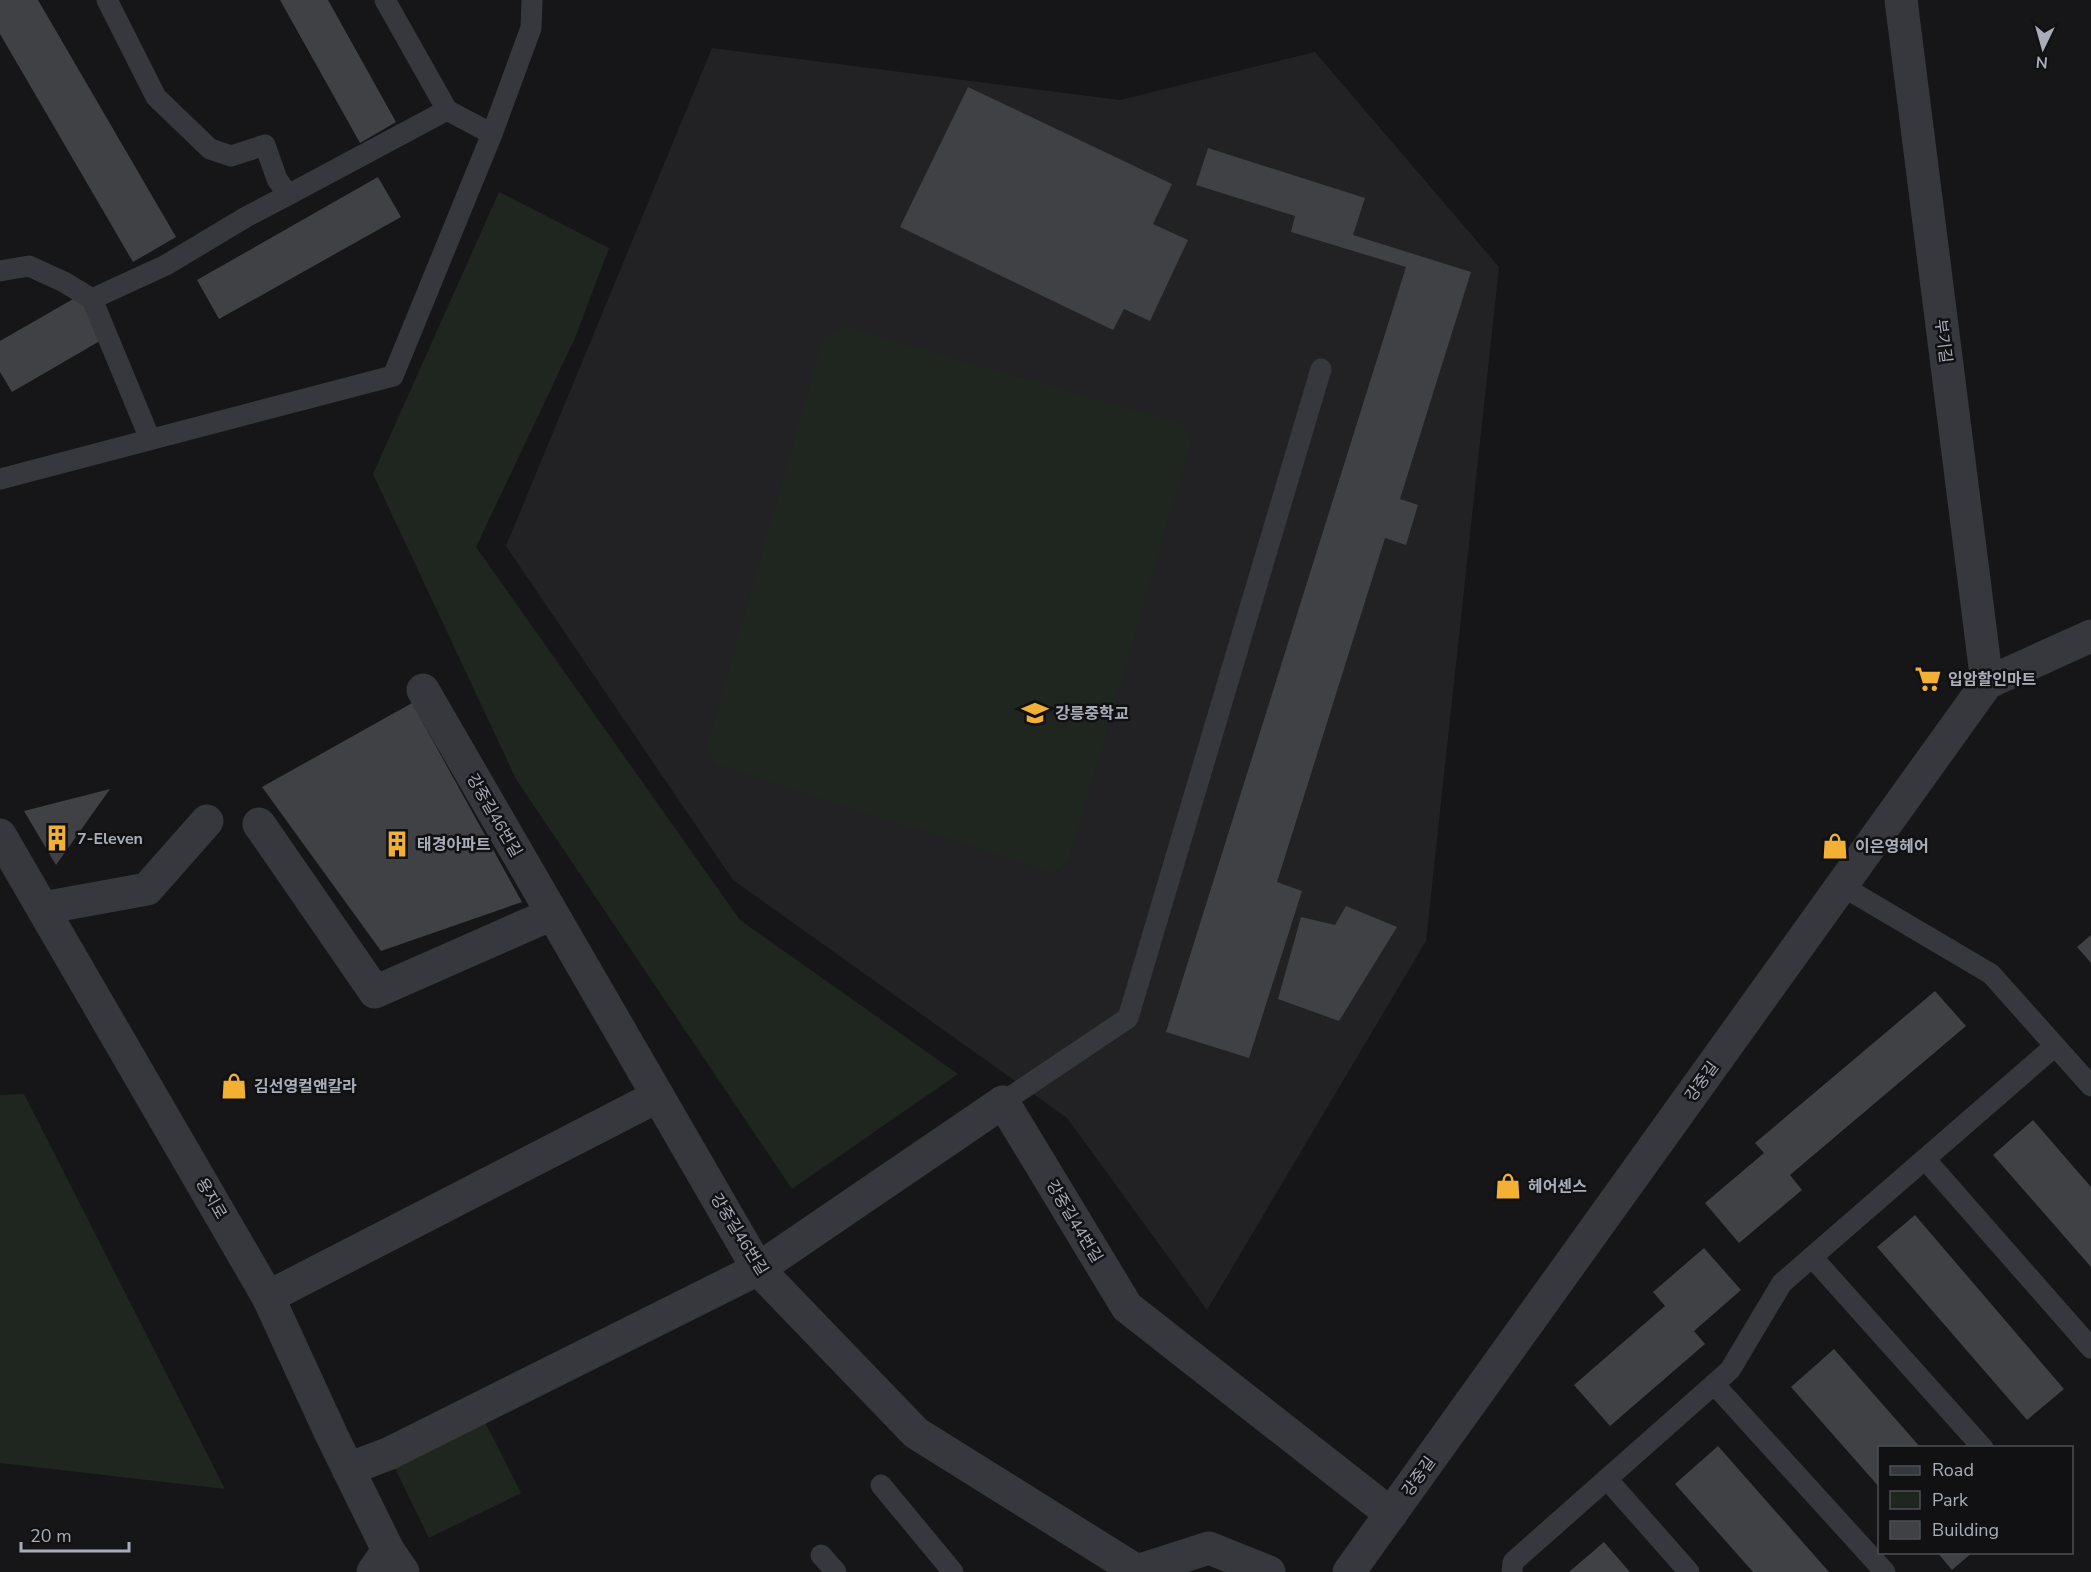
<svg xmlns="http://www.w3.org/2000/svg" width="2091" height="1572" viewBox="0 0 2091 1572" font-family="'Nunito Sans','Noto Sans KR',sans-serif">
<rect width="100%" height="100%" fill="#161618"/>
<!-- built -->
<polygon fill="#222225" points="712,48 1120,100 1315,52 1499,267 1426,941 1207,1310 1067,1118 733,880 506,546"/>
<!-- green -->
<g fill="#1e261f">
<polygon points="499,192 609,248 575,338 476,547 740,920 958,1074 792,1189 516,779 373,474"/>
<polygon points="846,327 1182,424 1191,442 1069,859 1054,873 714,764 707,747 823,339"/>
<polygon points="24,1094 225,1489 0,1463 0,1095"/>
<polygon points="479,1410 521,1493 429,1538 388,1454"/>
</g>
<!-- building -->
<g fill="#404145">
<polygon points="0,0 38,0 176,237 133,262 0,34"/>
<polygon points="280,0 328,0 396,122 360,143"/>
<polygon points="968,87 1172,184 1153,224 1188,240 1150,321 1124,309 1113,330 900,227"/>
<polygon points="1208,148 1365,198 1353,235 1471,272 1400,499 1418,505 1406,545 1385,538 1277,882 1302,891 1249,1058 1166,1032 1406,267 1291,232 1295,216 1196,185"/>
<polygon points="378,177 401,217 219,319 197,280"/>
<polygon points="80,295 105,338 12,392 0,372 0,341"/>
<polygon points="412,703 522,902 381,951 262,787"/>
<polygon points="110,789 56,865 24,811"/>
<polygon points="1346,906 1397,927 1339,1021 1278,999 1301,917 1335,925"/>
<polygon points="2091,935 2091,963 2077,947"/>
<polygon points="1935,991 1966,1026 1790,1175 1802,1190 1739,1243 1705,1203 1764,1153 1755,1143"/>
<polygon points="2033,1120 2091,1187 2091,1267 1993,1155"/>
<polygon points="1915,1215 2064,1389 2027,1420 1877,1247"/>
<polygon points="1704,1248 1741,1290 1694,1331 1705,1344 1610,1426 1574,1385 1665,1306 1653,1292"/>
<polygon points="1834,1349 1921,1448 1880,1448 1880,1488 1791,1387"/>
<polygon points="1718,1446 1829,1572 1753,1572 1675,1484"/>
<polygon points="1604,1542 1630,1572 1569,1572"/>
<polygon points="1937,1552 1973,1552 1952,1570"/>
</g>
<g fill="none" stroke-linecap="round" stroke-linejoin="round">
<!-- service -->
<g stroke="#37383d" stroke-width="21">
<polyline points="385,0 447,110 492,134"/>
<polyline points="288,195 447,110"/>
<polyline points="0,271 29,266 64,282 92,299 150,439"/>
<polyline points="92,299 166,265 246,217 288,195 277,179 265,145 231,156 210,149 156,97 107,0"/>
<polyline points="0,479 393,376 492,134 531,28 532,0"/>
<polyline points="1842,886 1991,974 2091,1086"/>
<polyline points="1003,1102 1128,1018 1321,369"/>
<polyline points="1925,1159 2091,1348"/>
<polyline points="1812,1257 1983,1448"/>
<polyline points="1714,1384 1885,1572"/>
<polyline points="1607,1479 1689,1572"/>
<polyline points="881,1485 953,1572"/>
<polyline points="821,1555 836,1572"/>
<polyline points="1512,1572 1513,1562 1730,1370 1782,1283 2055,1046"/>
</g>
<!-- minor -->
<g stroke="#37383d" stroke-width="33">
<polyline points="1901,0 1987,683"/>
<polyline points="423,690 758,1269 916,1433 1137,1571 1209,1548 1269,1572"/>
<polyline points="259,824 375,992 552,914"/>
<polyline points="43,908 147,889 207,821"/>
<polyline points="268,1297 658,1096"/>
<polyline points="348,1469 388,1454 758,1269 1003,1102 1127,1307 1391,1514"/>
<polyline points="373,1572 388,1550"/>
<polyline points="1349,1572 1987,683 2091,636"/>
</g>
<!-- tertiary -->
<polyline stroke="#37383d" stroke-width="33" points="0,835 268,1297 332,1436 388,1550 403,1572"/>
</g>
<!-- icons -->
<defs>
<g id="supermarket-bare" transform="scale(2.07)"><path d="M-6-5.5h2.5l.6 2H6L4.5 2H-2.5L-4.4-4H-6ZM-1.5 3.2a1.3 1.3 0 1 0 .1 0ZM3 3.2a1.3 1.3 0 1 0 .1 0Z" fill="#f2b134" stroke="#111113" stroke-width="2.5" paint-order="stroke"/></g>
<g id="school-bare" transform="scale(2.07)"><path d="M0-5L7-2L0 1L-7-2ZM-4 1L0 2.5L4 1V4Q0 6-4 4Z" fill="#f2b134" stroke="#111113" stroke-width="2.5" paint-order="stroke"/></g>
<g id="building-bare" transform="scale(2.07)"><path d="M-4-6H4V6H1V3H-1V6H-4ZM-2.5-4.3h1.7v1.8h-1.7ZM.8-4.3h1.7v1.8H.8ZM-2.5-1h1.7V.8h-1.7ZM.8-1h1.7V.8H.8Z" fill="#f2b134" stroke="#111113" stroke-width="2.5" paint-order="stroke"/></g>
<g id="shop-bare" transform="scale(2.07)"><path d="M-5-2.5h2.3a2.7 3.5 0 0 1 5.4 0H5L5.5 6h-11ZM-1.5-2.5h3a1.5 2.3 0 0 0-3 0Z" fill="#f2b134" stroke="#111113" stroke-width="2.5" paint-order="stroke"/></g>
</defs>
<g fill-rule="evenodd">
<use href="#supermarket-bare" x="1928" y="679"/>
<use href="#school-bare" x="1035" y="713"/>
<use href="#building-bare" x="57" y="838"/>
<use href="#building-bare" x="397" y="844"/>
<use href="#shop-bare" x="1835" y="846"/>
<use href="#shop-bare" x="234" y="1086"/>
<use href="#shop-bare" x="1508" y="1186"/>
</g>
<g text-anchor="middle" stroke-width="5" stroke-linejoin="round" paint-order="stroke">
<!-- street labels -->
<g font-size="16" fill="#a8adb8" stroke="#111113">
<text transform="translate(1944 341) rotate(83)" y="6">부기길</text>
<text transform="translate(495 815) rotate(60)" y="6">강중길46번길</text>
<text transform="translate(1701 1081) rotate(-54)" y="6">강중길</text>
<text transform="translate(212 1198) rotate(60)" y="6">용지로</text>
<text transform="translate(1075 1221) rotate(59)" y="6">강중길44번길</text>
<text transform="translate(740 1234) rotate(58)" y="6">강중길46번길</text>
<text transform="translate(1418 1476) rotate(-54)" y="6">강중길</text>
</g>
<!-- poi labels -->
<g font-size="16" font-weight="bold" fill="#a8adb8" stroke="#111113" text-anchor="start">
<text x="1948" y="685">입암할인마트</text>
<text x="1055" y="719">강릉중학교</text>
<text x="77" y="844">7-Eleven</text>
<text x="417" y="850">태경아파트</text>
<text x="1855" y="852">이은영헤어</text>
<text x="254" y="1092">김선영컬앤칼라</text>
<text x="1528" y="1192">헤어센스</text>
</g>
</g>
<!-- legend -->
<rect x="1878" y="1446" width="195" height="108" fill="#111113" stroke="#4d4f55" stroke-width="1.5"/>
<rect x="1890" y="1466" width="30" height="9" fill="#37383d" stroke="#4d4f55" stroke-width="1.5"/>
<text x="1932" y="1476" font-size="18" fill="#a8adb8">Road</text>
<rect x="1890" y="1491" width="30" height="18" fill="#1e261f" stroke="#4d4f55" stroke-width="1.5"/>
<text x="1932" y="1506" font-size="18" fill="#a8adb8">Park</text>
<rect x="1890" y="1521" width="30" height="18" fill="#404145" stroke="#4d4f55" stroke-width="1.5"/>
<text x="1932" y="1536" font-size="18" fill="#a8adb8">Building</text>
<!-- north arrow -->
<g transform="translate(2043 48) rotate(185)" stroke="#111113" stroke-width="4.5" paint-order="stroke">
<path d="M0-4.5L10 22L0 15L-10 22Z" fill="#a8adb8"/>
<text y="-9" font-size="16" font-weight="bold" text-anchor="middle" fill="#a8adb8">N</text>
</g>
<!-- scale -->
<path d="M21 1542v9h108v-9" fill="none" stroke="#a8adb8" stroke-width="3"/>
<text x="30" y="1542" font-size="18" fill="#a8adb8" stroke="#111113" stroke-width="4.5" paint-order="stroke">20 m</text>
</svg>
